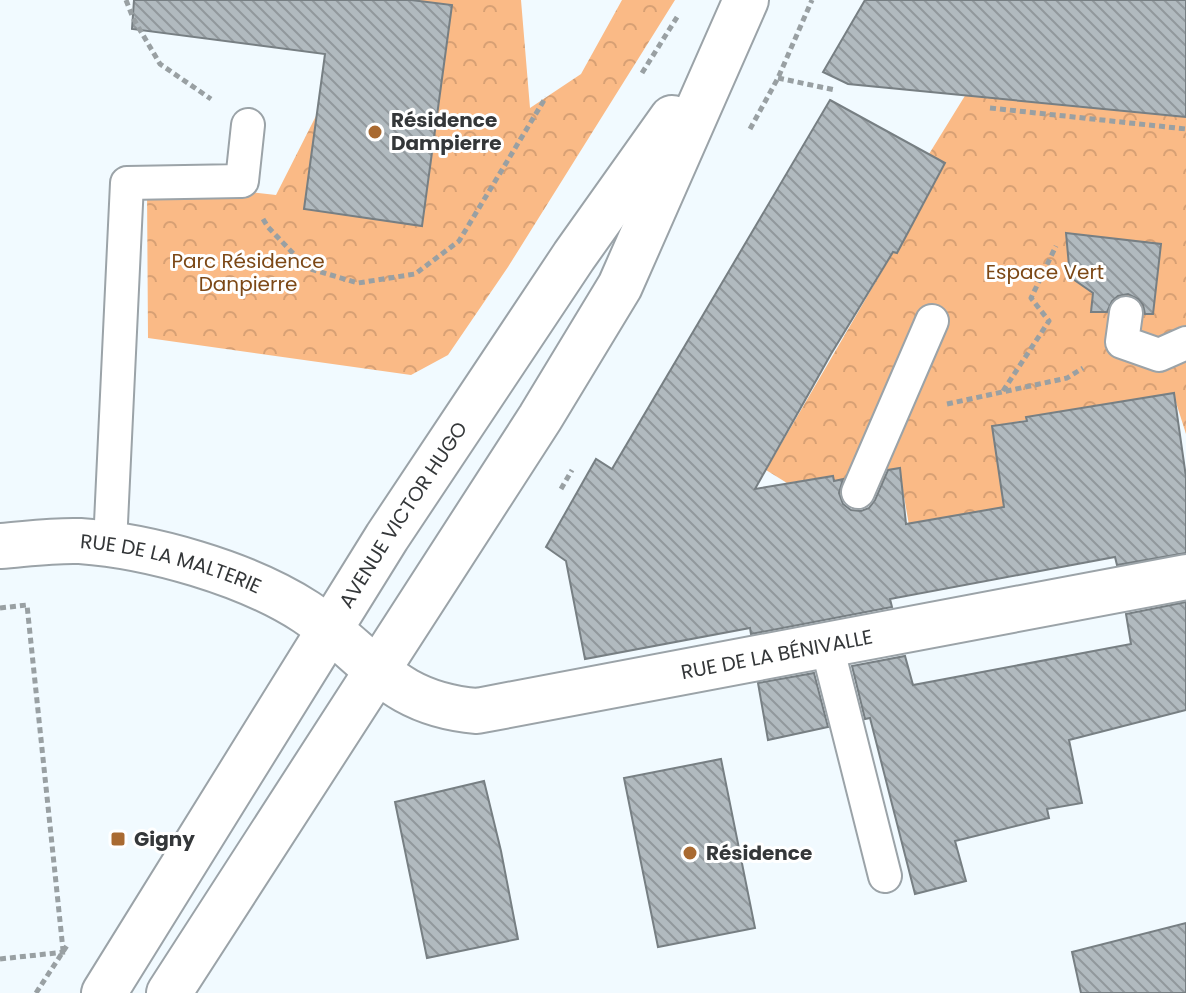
<svg xmlns="http://www.w3.org/2000/svg" width="1186" height="993" viewBox="0 0 1186 993" font-family="Poppins,sans-serif">
<defs>
<pattern id="park-crowns" width="20" height="18" patternUnits="userSpaceOnUse" patternTransform="scale(2)"><rect width="20" height="18" fill="#faba86"/><path d="M2 6a3 3 0 1 1 6 0M12 15a3 3 0 1 1 6 0" fill="none" stroke="#d7a074"/></pattern>
<pattern id="building-back-hatch" width="6" height="6" patternUnits="userSpaceOnUse" patternTransform="scale(2)"><rect width="6" height="6" fill="#b1babf"/><path d="M-1 5l2 2M0 0l6 6M5-1l2 2" fill="none" stroke="#91989c"/></pattern>
</defs>
<rect width="100%" height="100%" fill="#f1faff"/>
<!-- park -->
<g fill="url(#park-crowns)">
<polygon points="411,0 521,0 530,108 581,74 622,0 675,0 508,267 448,355 411,375 148,338 147,189 233,190 276,195 319,110 304,209 422,226 451,6"/>
<polygon points="979,73 1186,117 1186,434 1173,393 993,426 1004,507 909,525 899,468 885,471 886,483 837,495 832,476 787,483 766,470 945,163 929,154"/>
</g>
<!-- building -->
<g fill="url(#building-back-hatch)" stroke="#777f83" stroke-width="2">
<polygon points="134,0 411,0 452,5 422,226 304,209 325,54 132,29"/>
<polygon points="865,0 1186,0 1186,117 848,84 823,72"/>
<polygon points="830,100 945,163 897,253 893,252 831,354 755,489 833,476 834,481 843,479 839,493 843,504 851,510 861,511 869,508 875,500 888,470 900,468 906,524 1004,507 992,426 1027,421 1026,417 1174,393 1186,477 1186,553 1117,565 1115,557 890,599 892,607 751,634 750,628 585,659 566,561 546,547 596,459 612,469"/>
<polygon points="1066,233 1161,244 1153,314 1145,314 1143,305 1138,299 1128,294 1118,296 1112,301 1107,312 1091,312 1093,293 1070,277"/>
<polygon points="1186,602 1186,710 1069,740 1082,803 1047,809 1049,818 955,841 966,881 915,894 870,718 865,719 852,666 905,656 913,685 1131,644 1126,614"/>
<polygon points="814,673 828,727 768,740 758,683"/>
<polygon points="721,759 755,928 658,947 624,778"/>
<polygon points="484,781 501,851 518,939 427,958 395,802"/>
<polygon points="1186,923 1186,993 1081,993 1072,952"/>
</g>
<g fill="none" stroke-linecap="round" stroke-linejoin="round">
<!-- service casing -->
<g stroke="#9ba3a8" stroke-width="36">
<g id="service">
<polyline points="1126,313 1122,342 1159,355 1186,343"/>
<polyline points="858,492 932,321"/>
<polyline points="110,544 127,183 242,181 248,125"/>
<polyline points="827,646 885,876"/>
</g>
</g>
<!-- minor casing -->
<g stroke="#9ba3a8" stroke-width="48">
<g id="minor">
<path id="s1" d="M0,546C26,544 54,540 80,541C150,546 246,573 306,612C370,655 390,704 477,711L1186,577"/>
</g>
</g>
<!-- tertiary casing -->
<g stroke="#9ba3a8" stroke-width="48">
<g id="tertiary">
<path id="s2" d="M104,993L387,537L574,256L672,118"/>
<polyline points="169,993 540,418 620,286 746,0"/>
</g>
</g>
<!-- path -->
<g stroke="#99a0a3" stroke-width="5" stroke-dasharray="6 4" stroke-linecap="butt">
<polyline points="126,0 133,18 160,64 211,99"/>
<polyline points="642,73 679,14"/>
<polyline points="778,78 835,90"/>
<polyline points="990,108 1186,129"/>
<polyline points="750,129 778,78 812,0"/>
<polyline points="263,219 268,227 307,268 358,283 415,274 459,241 546,97"/>
<polyline points="1003,391 1049,321 1031,298 1056,246"/>
<polyline points="947,404 1067,378 1083,368"/>
<polyline points="561,489 572,470"/>
<polyline points="0,608 27,605 63,950"/>
<polyline points="0,959 65,952"/>
<polyline points="36,993 68,944"/>
</g>
<!-- service -->
<use href="#service" stroke="#fff" stroke-width="32"/>
<!-- minor -->
<use href="#minor" stroke="#fff" stroke-width="44"/>
<!-- tertiary -->
<use href="#tertiary" stroke="#fff" stroke-width="44"/>
</g>
<!-- markers -->
<g fill="#a96a31" stroke="#fff" stroke-width="3">
<circle cx="375" cy="132" r="8"/>
<rect x="110" y="831" width="16" height="16" rx="4"/>
<circle cx="690" cy="853" r="8"/>
</g>
<g text-anchor="middle" stroke-width="6" stroke-linejoin="round" paint-order="stroke">
<!-- poi labels -->
<g font-size="20" font-weight="bold" fill="#343739" stroke="#fff" text-anchor="start">
<text x="391" y="127">Résidence<tspan x="391" dy="23">Dampierre</tspan></text>
<text x="134" y="846">Gigny</text>
<text x="706" y="860">Résidence</text>
</g>
<!-- park labels -->
<g font-size="20" fill="#7c4816" stroke="#fff">
<text x="248" y="268">Parc Résidence<tspan x="248" dy="23">Danpierre</tspan></text>
<text x="1045" y="279">Espace Vert</text>
</g>
<!-- street labels -->
<g font-size="20" fill="#343739" stroke="#fff">
<text dy="7" stroke="none"><textPath href="#s2" startOffset="564">AVENUE VICTOR HUGO</textPath></text>
<text dy="7" stroke="none"><textPath href="#s1" startOffset="174">RUE DE LA MALTERIE</textPath></text>
<text dy="7" stroke="none"><textPath href="#s1" startOffset="826">RUE DE LA BÉNIVALLE</textPath></text>
</g>
</g>
</svg>
